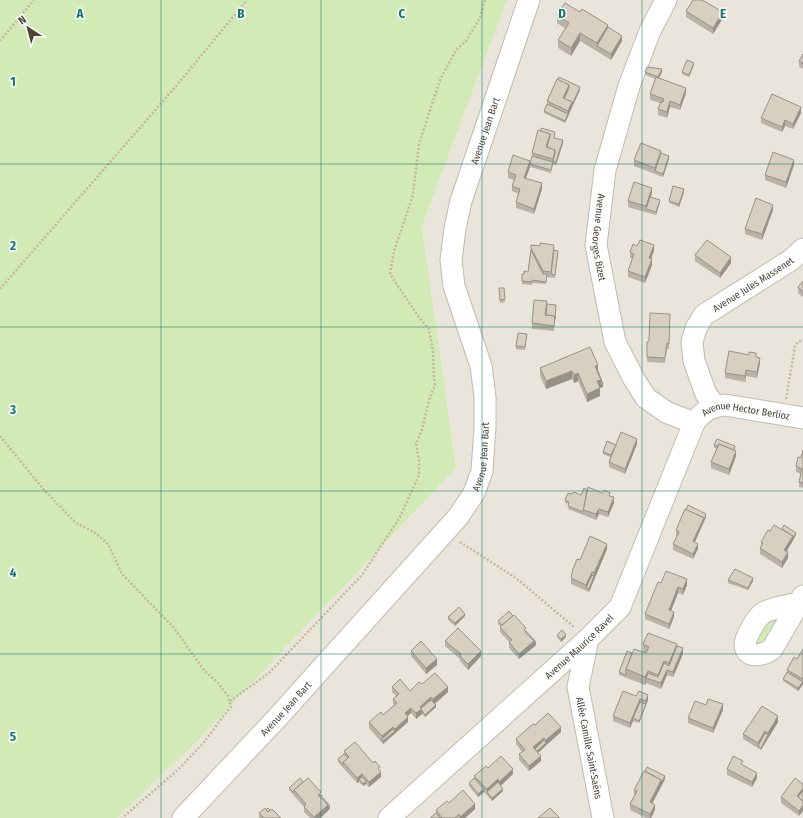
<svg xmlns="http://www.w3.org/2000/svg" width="803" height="818" viewBox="0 0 803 818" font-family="'Fira Sans Condensed',sans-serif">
<rect width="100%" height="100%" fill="#f6f3ec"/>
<!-- residential -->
<polygon fill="#eae5da" points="507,0 803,0 803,818 117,818 198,740 456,468 422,226"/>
<!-- green -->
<g fill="#d2eab5">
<polygon points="0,0 507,0 422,226 456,468 198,740 117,818 0,818"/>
<polygon points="775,618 778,620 766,645 754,646 760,624"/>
</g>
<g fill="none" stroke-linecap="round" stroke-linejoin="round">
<!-- minor casing -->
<g stroke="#c2bbae" stroke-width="23">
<g id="minor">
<path id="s1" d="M666,0L650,31L629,86L605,170L596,245L615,342L634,379L646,398L666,412L694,423"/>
<path id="s2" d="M715,406L706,394L694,361L692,342L696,328L704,315L791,260L803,249"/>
<path d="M799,603C789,605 772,608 763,613C757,617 745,637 745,645C746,660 764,655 772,649L803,596"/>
<path id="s3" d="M588,639L578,687L603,818"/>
<path id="s4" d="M183,818L277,718L458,517L474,493L482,471L485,427V397L481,366L454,286L451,261L455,228L461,201L529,0"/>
<path id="s5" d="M389,818L588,639L620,607L694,423C702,412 711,406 725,405L803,418"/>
</g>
</g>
<!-- path -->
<g stroke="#c4b79f" stroke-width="2.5" stroke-dasharray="2 2" stroke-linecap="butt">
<polyline points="0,41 34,0"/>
<polyline points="0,289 177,85 247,0"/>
<polyline points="786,399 795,346 798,342 803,340"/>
<path d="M0,436L44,490L76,523L94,532L108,544L122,574L174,628L204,670L218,683L228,696L231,707C221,718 213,731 204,742C196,751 188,759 180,768L122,818"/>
<polyline points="460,542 516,578 574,627"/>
<polyline points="230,701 269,673 362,575 400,517 419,475 419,460 416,444 422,430 429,400 435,385 434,379 433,351 429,329 418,316 390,274 394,251 413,195 419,144 440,80 456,50 466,41 480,18 485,0"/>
</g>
<!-- minor -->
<use href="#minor" stroke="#fff" stroke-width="21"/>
</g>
<!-- wall -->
<g fill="#bab2a6">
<polygon points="686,11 723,18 713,34 686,17"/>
<polygon points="557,15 608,27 622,41 611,60 580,41 571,56 558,48 558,40 566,29 557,23"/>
<polygon points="803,54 803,69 799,67 799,61"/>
<polygon points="694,65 689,77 682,74 682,72"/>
<polygon points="645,72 662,72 659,78 686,93 680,110 670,107 667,118 658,115 658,109 660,103 650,100 650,94 656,79 645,75"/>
<polygon points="580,90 565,123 544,113 544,111 547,104 547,101"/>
<polygon points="801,113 793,129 785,126 782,132 761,123 761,118"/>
<polygon points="555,135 554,138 563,143 556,165 553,164 551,173 530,167 532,153"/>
<polygon points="661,153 669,159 663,177 634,166 634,160"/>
<polygon points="794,165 786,188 765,180 765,175"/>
<polygon points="530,167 526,178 542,189 534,214 516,208 516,202 519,194 512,191 512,186 514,180 508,178 508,172"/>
<polygon points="684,192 679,207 669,203 669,201"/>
<polygon points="652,193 650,197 660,202 656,215 628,207 628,201"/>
<polygon points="773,210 762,240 745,234 745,229"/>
<polygon points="531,245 554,250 558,253 555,278 547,277 546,284 532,283 532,285 522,284 522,281 524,274 528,272"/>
<polygon points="654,251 651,259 652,265 645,283 628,277 628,271 633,259 630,258 630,252"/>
<polygon points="695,255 731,263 720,278 695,261"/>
<polygon points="803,281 803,297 798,293 798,287"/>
<polygon points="499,288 504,288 505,302 500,303"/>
<polygon points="547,304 556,308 554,331 532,329 532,323"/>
<polygon points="670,314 669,349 667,349 665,363 647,362 647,342 649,341"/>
<polygon points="527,336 525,350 516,349 516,346"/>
<polygon points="756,357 760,363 757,378 746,376 745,382 725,378 725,373"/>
<polygon points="540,368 598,371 603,387 600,388 600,396 587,402 578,381 574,383 572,379 546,389 540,376"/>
<polygon points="637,444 625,474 609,467 609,462 610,457 603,454 603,452 616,445"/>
<polygon points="714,445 735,449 735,450 736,456 729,475 711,468 711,462 717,449 714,448"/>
<polygon points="803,450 803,488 799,487 799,482 801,474 796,472 796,466 801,458"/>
<polygon points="572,494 581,495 610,496 614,503 608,517 599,514 596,520 568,509 569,504 565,503 565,500"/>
<polygon points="706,517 695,542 698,549 693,559 673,550 673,544 677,536 676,535 676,530"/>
<polygon points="782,529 796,535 786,552 788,558 782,568 760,554 760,548 761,546 761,542"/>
<polygon points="607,549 589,592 571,584 571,578 580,560"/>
<polygon points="728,580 753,581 748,590 728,583"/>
<polygon points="661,583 687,585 683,595 678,593 671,611 674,617 669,629 645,619 645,614"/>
<polygon points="465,616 455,626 448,620 448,617"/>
<polygon points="498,621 526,631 536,645 519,659 509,648 509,642 500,632 500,626 498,624"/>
<polygon points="557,635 566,637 561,642 557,637"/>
<polygon points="445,641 481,656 468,670 460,661 460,659 445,646"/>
<polygon points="643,644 677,646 683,654 673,677 667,675 661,689 646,683 645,685 619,675 619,672 632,653 646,653 643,652"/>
<polygon points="803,649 803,685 798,691 783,681 783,679 787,672 787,670 797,659"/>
<polygon points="411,651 437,665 426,674 411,656"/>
<polygon points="422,684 448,692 435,704 436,707 425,717 422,714 416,719 411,713 408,716 408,722 383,744 369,728 369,722 383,715 394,705 393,704 393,699 396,696 392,692 392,687 410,691"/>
<polygon points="636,696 648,700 639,723 633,721 630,728 613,721 613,716"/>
<polygon points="706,705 723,710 713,733 688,723 688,718"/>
<polygon points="778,722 761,750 743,739 743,734"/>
<polygon points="535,725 561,732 538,753 541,761 529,771 519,760 519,754 522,752 516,744 516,739"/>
<polygon points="344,751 380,771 381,777 369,787 366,784 363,786 359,782 357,783 338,762 338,759 344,754"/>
<polygon points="743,765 757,778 752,787 727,775 727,769"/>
<polygon points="488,768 513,774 501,786 503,791 492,801 484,792 478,797 469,786 469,783 474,778 474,776"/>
<polygon points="665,779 652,803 655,810 651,818 646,818 630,810 630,804 635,796 634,795 634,790"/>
<polygon points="303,782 321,795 330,808 320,818 310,818 304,812 304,807 289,790 289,788"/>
<polygon points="803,784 799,816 781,803 781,797"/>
<polygon points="449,803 475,809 465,818 430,818 436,813 436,810"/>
<polygon points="266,810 270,810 281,818 259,818 259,813"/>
</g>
<!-- shaded-wall -->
<g fill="#979187">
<polygon points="723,12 723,18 713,34 713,28"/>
<polygon points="608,25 608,33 597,46 597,43"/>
<polygon points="580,33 580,41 571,56 571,48"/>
<polygon points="622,36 622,41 611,60 611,54"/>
<polygon points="694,63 694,65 689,77 689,75"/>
<polygon points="662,69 662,72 658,80 658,77"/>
<polygon points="569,85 569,90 563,101 563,98"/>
<polygon points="580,87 580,90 572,107 572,105"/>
<polygon points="686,88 686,93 680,110 680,105"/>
<polygon points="670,101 670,107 667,118 667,112"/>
<polygon points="572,102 572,107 565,123 565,121 568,114 568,111"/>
<polygon points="801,107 801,113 793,129 793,124"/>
<polygon points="785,120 785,126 782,132 782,127"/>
<polygon points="563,140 563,143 556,165 556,162"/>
<polygon points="661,151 661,156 655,171 655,168"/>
<polygon points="669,156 669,159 663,177 663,174"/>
<polygon points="794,160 794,165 786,188 786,182"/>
<polygon points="530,161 530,167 524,183 524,178"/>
<polygon points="542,183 542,189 534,214 534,209"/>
<polygon points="652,188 652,193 647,209 646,209 646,212 646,206"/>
<polygon points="684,189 684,192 679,207 679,204"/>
<polygon points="660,200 660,202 656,215 656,212"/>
<polygon points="773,205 773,210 762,240 762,234"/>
<polygon points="654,245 654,251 649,264 649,258"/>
<polygon points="731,257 731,263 720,278 720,273"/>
<polygon points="652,259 652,265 645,283 645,277"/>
<polygon points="760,358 760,363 757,378 757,372"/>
<polygon points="598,365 598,373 595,366"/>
<polygon points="746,370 746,376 745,382 745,376"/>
<polygon points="572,371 572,379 546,389 546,381"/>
<polygon points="578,373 578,381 574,383 574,375"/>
<polygon points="601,380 603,384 603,387 600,388 600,396 587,402 587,394 597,381"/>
<polygon points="637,439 637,444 625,474 625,469"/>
<polygon points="736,451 736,456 729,475 729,469"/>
<polygon points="614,497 614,503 608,517 608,512"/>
<polygon points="599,509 599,514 596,520 596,514"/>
<polygon points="706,514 706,517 693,546 693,541 704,518"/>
<polygon points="796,533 796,535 784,556 784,550 793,536"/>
<polygon points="607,544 607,549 589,592 589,589 594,576 594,573"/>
<polygon points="698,544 698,549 693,559 693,554"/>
<polygon points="788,552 788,558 782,568 782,562"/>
<polygon points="592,572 592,577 586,588 586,585"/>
<polygon points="753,578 753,581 748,590 748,588"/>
<polygon points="687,579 687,585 683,595 683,589"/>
<polygon points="678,587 678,593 669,616 669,610"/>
<polygon points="674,612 674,617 669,629 669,624"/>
<polygon points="465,614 465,616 455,626 455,623"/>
<polygon points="566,635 566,637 561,642 561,639"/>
<polygon points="534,641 534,647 519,659 519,654"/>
<polygon points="536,642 536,645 534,647 534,644"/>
<polygon points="677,644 677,652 669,671 669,663"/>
<polygon points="683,648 683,654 673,677 673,672"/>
<polygon points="481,651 481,656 468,670 468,664"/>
<polygon points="437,659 437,665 426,674 426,668"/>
<polygon points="664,661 664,669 658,683 658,675"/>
<polygon points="667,670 667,675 661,689 661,683"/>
<polygon points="648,671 648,678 646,678 646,683 645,685 645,677"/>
<polygon points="803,682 803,684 798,691 798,688"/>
<polygon points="448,687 448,692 433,705 433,699"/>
<polygon points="648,695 648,700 639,723 639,721 646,704 646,701"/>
<polygon points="431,697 431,702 422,710 422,714 416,719 416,713 420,707"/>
<polygon points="640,699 640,705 633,718 633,721 630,728 630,723"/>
<polygon points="723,704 723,710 713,733 713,728"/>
<polygon points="436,705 436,707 425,717 425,715"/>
<polygon points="411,708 411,713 405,718 405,713"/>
<polygon points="778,716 778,722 761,750 761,748 768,735 768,733"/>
<polygon points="408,717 408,722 383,744 383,741 395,731 395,729"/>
<polygon points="393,727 393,732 382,739 382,736"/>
<polygon points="561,727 561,732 546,745 546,740"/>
<polygon points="765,731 765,736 758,746 758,743"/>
<polygon points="544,738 544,743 535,751 533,747"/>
<polygon points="546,743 546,745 536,755 536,752"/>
<polygon points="541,756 541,761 529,771 529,766"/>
<polygon points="513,769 513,774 499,787 499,782"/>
<polygon points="381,772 381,777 369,787 369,782"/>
<polygon points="757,773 757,778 752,787 752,782"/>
<polygon points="362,774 362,779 359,779 359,782 357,783 357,778"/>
<polygon points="665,776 665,779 650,808 650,802 661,780"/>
<polygon points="498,779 498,785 487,792 487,789"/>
<polygon points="366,781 366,784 363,786 363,784"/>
<polygon points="803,788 803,793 797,799 797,796"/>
<polygon points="484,789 484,792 478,797 478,794"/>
<polygon points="503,789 503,791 492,801 492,798"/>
<polygon points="475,804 475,809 465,818 460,818 460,817"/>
<polygon points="328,805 328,811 320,818 314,818"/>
<polygon points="655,805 655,810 651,818 650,818 650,814"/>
<polygon points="803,805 803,811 799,816 799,811"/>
<polygon points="330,806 330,808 328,811 328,808"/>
</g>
<!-- building -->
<g fill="#d8cfc1" stroke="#979187">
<polygon points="693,0 702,0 723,12 713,28 686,11"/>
<polygon points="565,3 580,12 582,9 608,25 597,43 580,33 571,48 558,40 569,23 557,15"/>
<polygon points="608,27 622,36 611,54 597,46"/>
<polygon points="803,54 803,64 799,61"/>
<polygon points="687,60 694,63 689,75 682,72"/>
<polygon points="647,67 662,69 658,77 645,72"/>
<polygon points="559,77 580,87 572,105 572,102 564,99 569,88 569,85 558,80"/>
<polygon points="656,77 686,88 680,105 670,101 667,112 658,109 661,102 663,102 664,99 650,94"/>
<polygon points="557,79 569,85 563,98 572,102 568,111 547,101"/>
<polygon points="772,94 801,107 793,124 785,120 782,127 761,118"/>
<polygon points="547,104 568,114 565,121 544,111"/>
<polygon points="541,128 555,132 554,138 563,140 556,162 553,161 555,153 555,150 547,147 550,136 550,134 541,131"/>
<polygon points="538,130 550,134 546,147 555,150 553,159 532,153"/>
<polygon points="641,143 661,151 655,168 634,160"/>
<polygon points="773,152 794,160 786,182 765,175"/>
<polygon points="661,153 669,156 663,174 655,171"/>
<polygon points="513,155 530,161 524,178 542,183 534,209 516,202 520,189 512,186 516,175 508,172"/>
<polygon points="532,156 553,162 551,170 530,164"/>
<polygon points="634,182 652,188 646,206 628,201"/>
<polygon points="673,186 684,189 679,204 669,201"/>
<polygon points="650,197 660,200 656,212 646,209"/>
<polygon points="756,198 773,205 762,234 745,229"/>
<polygon points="640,240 654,245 649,258 652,259 645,277 628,271 634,254 630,252 633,244 637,246"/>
<polygon points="707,240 731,257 720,273 695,255"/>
<polygon points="540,243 554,245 551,272 543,271 531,248 531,245 540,246"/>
<polygon points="531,250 543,274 547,274 546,282 532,280 532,282 522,281 522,274 524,274 524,271 528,272"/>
<polygon points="554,250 558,251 555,275 551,274"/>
<polygon points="803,281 803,292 798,287"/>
<polygon points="499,288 504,288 505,299 500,300"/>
<polygon points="534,300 547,301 545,315 555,316 554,326 532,323"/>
<polygon points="547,304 556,305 555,319 555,316 546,315"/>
<polygon points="650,313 670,314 669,344 667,343 665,358 647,357 647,342 649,341"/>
<polygon points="518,333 527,334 525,347 516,346"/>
<polygon points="590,347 598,365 595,366 601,380 597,381 600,388 587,394 578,373 574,375 572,371 546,381 540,368"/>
<polygon points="729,351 749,355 749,352 756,353 756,357 760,358 757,372 746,370 745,376 725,373"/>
<polygon points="597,371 598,371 603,384 601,385 601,380"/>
<polygon points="621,432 637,439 625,469 609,462"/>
<polygon points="717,439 735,446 734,450 719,444 718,446 714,445"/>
<polygon points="607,441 616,445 611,455 603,452"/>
<polygon points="719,444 736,451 729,469 711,462"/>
<polygon points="803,450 803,483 799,482 802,469 796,466 798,457 801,458"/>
<polygon points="588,487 602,493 604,490 610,493 609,496 614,497 608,512 599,509 596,514 583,510"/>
<polygon points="584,488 587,490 583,512 568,506 569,502 565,500 568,493 572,494 574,492 581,495"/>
<polygon points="688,505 706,514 704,520 704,518 686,510"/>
<polygon points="685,509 704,518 693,541 698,544 693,554 673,544 679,532 676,530"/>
<polygon points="774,525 793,536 784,550 788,552 782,562 760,548 763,543 761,542 768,530 770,531"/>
<polygon points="784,525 796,533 793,538 793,536 782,529"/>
<polygon points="590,536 607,544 594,573 592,572 586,585 571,578 573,569 577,559 580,560"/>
<polygon points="735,569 753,578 748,588 728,580"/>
<polygon points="666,571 687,579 683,589 678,587 669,610 674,612 669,624 645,614 658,582 661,583"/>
<polygon points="592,575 594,576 589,589 586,588"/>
<polygon points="459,607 465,614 455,623 448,617"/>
<polygon points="509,611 513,616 502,625 498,621"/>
<polygon points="514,615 526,628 524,630 534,641 519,654 509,642 512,640 500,627"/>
<polygon points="458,628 481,651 468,664 460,656 461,654 445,641"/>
<polygon points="562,630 566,635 561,639 557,635"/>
<polygon points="526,631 536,642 534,644 534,641 525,632"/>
<polygon points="648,633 677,644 669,663 664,661 658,675 648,671 645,677 626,669 634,649 646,653 649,647 643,644"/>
<polygon points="421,641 437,659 426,668 411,651"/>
<polygon points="677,646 683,648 673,672 667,670 661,683 646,678 648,673 658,677 664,663 669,666"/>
<polygon points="803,649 803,679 787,670 794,657 797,659"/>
<polygon points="627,651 632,653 626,669 626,675 619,672"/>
<polygon points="787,672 803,682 798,688 783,679"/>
<polygon points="435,673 448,687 433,699 431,697 420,707 422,709 416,713 411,708 405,713 408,717 395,729 393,727 382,736 369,722 381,712 383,715 397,703 393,699 399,694 392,687 400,679 410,691 419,682 422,684"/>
<polygon points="623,691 636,696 639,691 648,695 646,701 640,699 630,723 613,716"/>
<polygon points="708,699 723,704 713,728 688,718 695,701 706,705"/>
<polygon points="431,700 436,705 425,715 422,711 421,708"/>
<polygon points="640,702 646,704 639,721 633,718"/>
<polygon points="762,706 778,716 768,733 765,731 758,743 743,734"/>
<polygon points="548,713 561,727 546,740 544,738 533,747 541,756 529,766 519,754 525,750 516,739 533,724 535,725"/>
<polygon points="393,729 395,731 383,741 382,739"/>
<polygon points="765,733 768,735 761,748 758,746"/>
<polygon points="544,740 546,743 537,751 535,749"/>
<polygon points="355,742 373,763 375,761 380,767 378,768 381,772 369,782 362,774 357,778 343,762 349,757 344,751"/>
<polygon points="344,754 348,758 343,762 343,765 338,759"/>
<polygon points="501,756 513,769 499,782 498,779 487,789 474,776 486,766 488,768"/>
<polygon points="733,756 743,761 741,764 757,773 752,782 727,769"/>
<polygon points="647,767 665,776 661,783 661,780 645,771"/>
<polygon points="644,771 661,780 650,802 655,805 650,814 630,804 637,791 634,790"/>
<polygon points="362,777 366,781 363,784 359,779"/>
<polygon points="300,778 303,782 294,790 294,793 289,788"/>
<polygon points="308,778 321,792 318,795 328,805 314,817 304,807 306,804 294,790"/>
<polygon points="474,778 484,789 478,794 469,783"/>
<polygon points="795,778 803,784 803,788 797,796 803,801 803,805 799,811 781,797"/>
<polygon points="498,782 503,789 492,798 487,792"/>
<polygon points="463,790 475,804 460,817 459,814 455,818 442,818 436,810 447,801 449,803"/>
<polygon points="803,791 803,801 798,797"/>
<polygon points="321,795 330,806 328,808 328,805 319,796"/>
<polygon points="265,808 268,812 272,809 281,818 262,818 263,817 259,813"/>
<polygon points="268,808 270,810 268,812 266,810"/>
<polygon points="550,808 559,817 559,818 538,818"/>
<polygon points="436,813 440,818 430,818"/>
</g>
<!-- grid -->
<path fill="none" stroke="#0f766e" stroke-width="1" stroke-opacity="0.55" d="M161,0V818M321,0V818M482,0V818M642,0V818M0,164H803M0,327H803M0,491H803M0,654H803"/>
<g text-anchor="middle" stroke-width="3" stroke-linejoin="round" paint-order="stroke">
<!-- street labels -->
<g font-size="10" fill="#4b4439" stroke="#fff">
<text dy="4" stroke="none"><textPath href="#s4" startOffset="810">Avenue Jean Bart</textPath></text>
<text dy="4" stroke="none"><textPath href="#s1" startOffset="249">Avenue Georges Bizet</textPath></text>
<text dy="4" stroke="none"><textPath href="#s2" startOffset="157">Avenue Jules Massenet</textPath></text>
<text dy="4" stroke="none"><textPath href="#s5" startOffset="569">Avenue Hector Berlioz</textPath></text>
<text dy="4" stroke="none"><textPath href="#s4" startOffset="474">Avenue Jean Bart</textPath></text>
<text dy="4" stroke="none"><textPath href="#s5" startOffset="256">Avenue Maurice Ravel</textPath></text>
<text dy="4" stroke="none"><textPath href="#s4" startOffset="150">Avenue Jean Bart</textPath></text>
<text dy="4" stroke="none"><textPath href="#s3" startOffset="111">Allée Camille Saint-Saëns</textPath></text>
</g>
</g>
<g font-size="13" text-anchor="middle" font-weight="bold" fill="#0f766e" stroke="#fff" stroke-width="3" stroke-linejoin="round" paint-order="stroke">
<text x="80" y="18">A</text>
<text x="241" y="18">B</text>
<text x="402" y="18">C</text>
<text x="562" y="18">D</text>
<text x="723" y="18">E</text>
<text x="13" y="86">1</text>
<text x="13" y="250">2</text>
<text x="13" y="414">3</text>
<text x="13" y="577">4</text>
<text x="13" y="741">5</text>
</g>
<!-- north arrow -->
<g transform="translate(28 28) rotate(324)" stroke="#ffffff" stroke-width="3" paint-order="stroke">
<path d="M0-3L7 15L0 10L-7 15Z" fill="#4b4439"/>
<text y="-6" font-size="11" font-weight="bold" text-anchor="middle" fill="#4b4439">N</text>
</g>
</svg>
